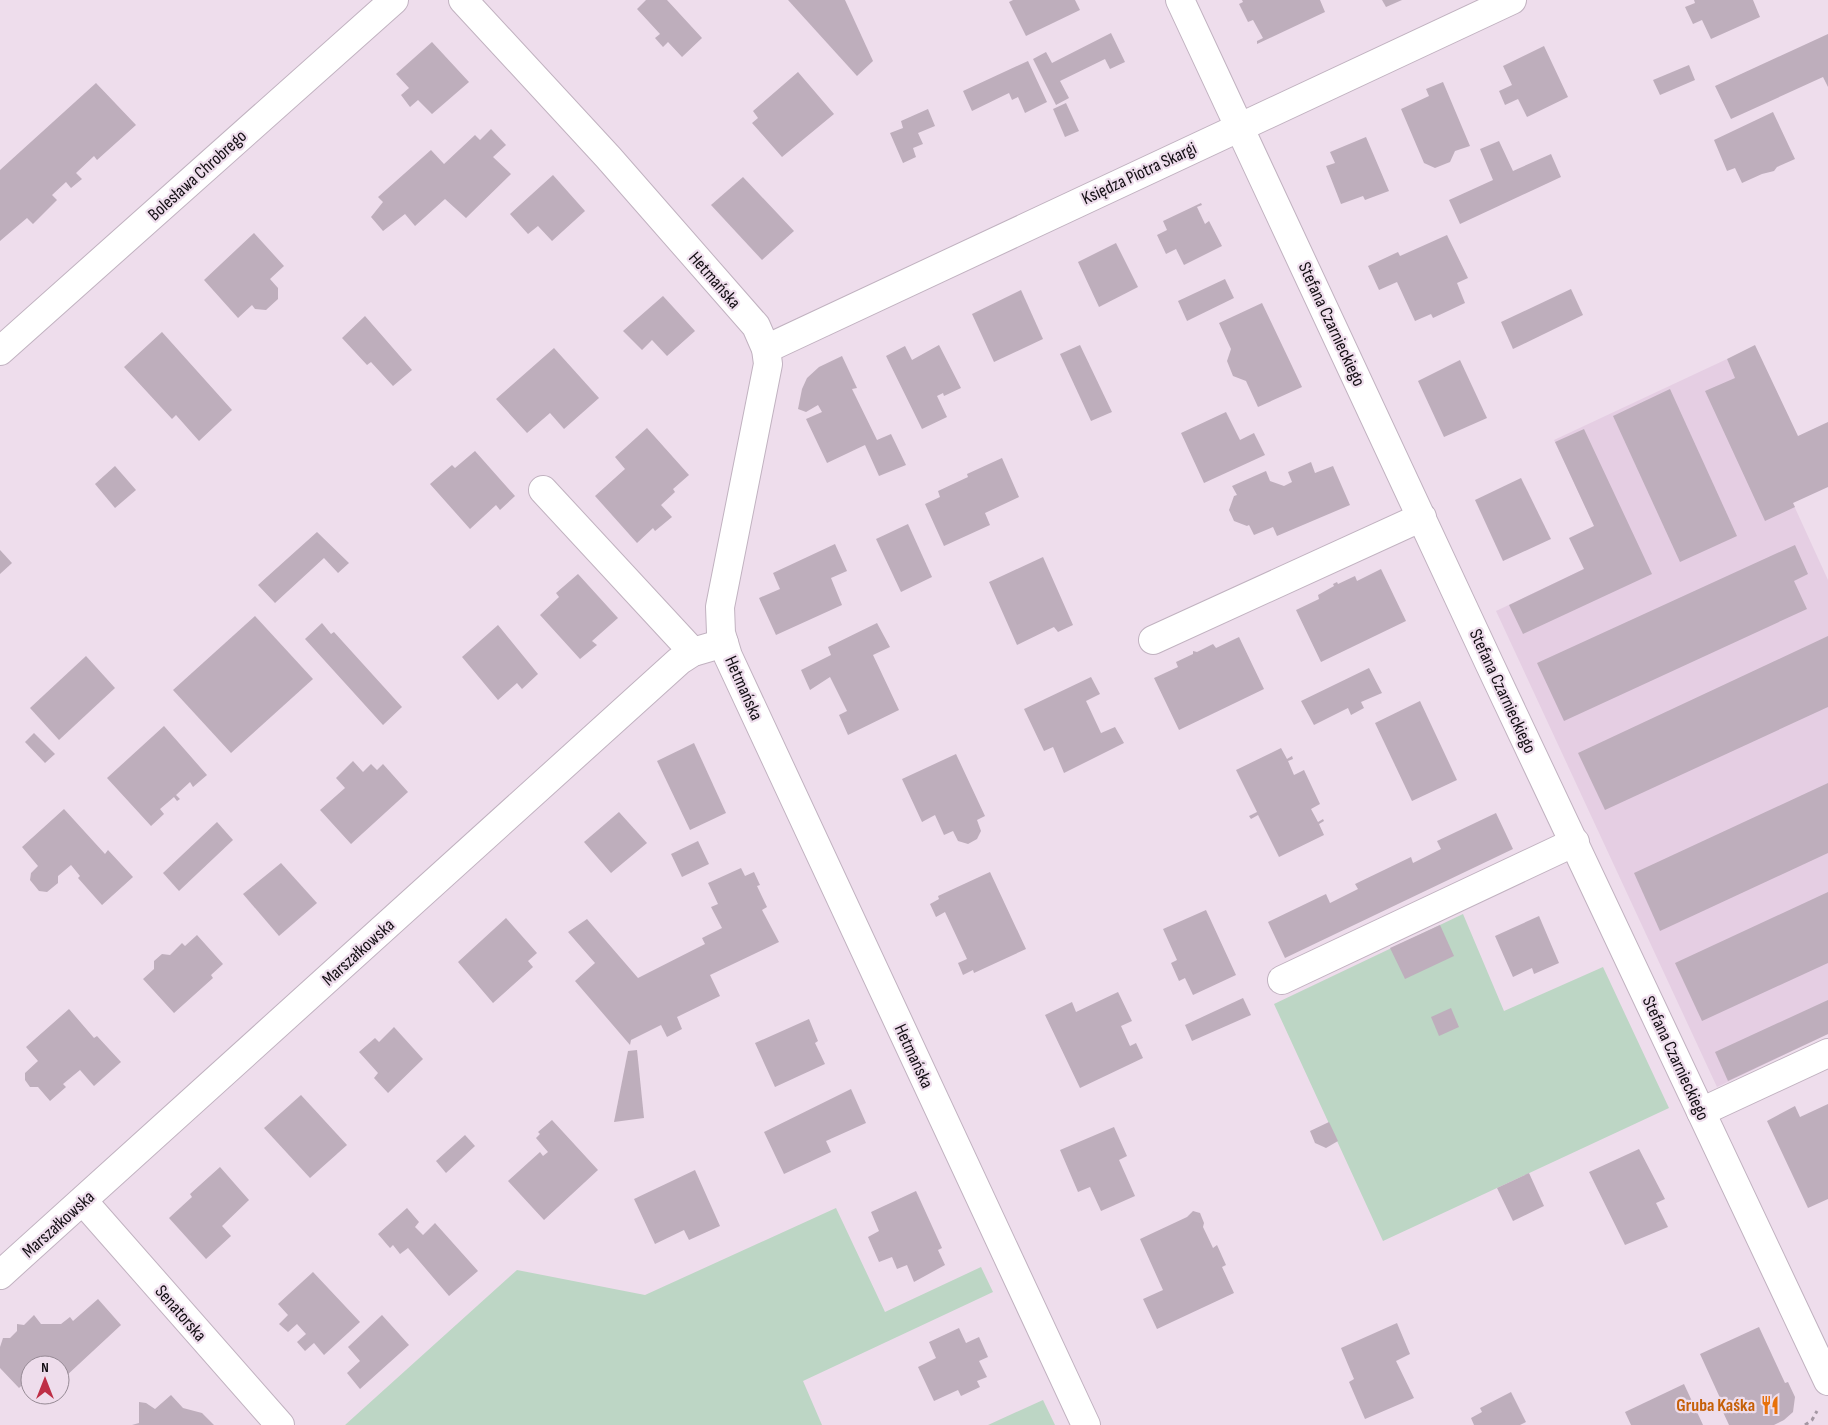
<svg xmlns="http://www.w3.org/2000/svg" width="1828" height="1425" viewBox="0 0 1828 1425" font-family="'Sofia Sans Condensed',sans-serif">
<rect width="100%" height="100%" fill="#eeddec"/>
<!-- built -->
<polygon fill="#e5cee3" points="1727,359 1828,580 1828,1034 1717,1087 1496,611 1609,557 1554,440"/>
<!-- green -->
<g fill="#bdd6c5">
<polygon points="1463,914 1504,1011 1603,967 1669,1108 1383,1241 1274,1004"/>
<polygon points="836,1208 885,1312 981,1267 993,1292 803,1381 822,1425 345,1425 517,1270 645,1295"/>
<polygon points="1043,1400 1055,1425 988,1425"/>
</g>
<!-- building -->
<g fill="#beaebc">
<polygon points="646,0 667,0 702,38 682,57 668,42 663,47 655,38 660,34 637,9"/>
<polygon points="788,0 845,0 873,61 857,76"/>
<polygon points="1013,0 1075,0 1080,10 1026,36 1009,2"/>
<polygon points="1242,0 1320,0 1325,12 1257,44 1257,41 1263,38 1253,20 1248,22 1239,4 1243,2"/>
<polygon points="1382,0 1402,0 1386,7"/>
<polygon points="1694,0 1753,0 1760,17 1711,39 1702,20 1693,24 1685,7 1695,3"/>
<polygon points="1111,33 1125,62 1110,69 1105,59 1060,81 1069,98 1056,105 1033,59 1046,52 1052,63"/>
<polygon points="1828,34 1828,87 1823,77 1731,119 1715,86"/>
<polygon points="432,42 469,82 432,114 418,100 410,107 401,95 409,88 396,74"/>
<polygon points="1544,46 1568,97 1527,117 1518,99 1505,105 1499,91 1512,85 1503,66"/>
<polygon points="1028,61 1047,102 1025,113 1018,97 1012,100 1009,93 972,111 963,91"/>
<polygon points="1689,65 1695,80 1660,95 1653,80"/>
<polygon points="798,72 834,114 782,157 752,123 758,118 753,111"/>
<polygon points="1443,82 1470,146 1455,151 1450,162 1435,168 1424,163 1401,109 1429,96 1426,89"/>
<polygon points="96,83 136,125 97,160 94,156 76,173 82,179 71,188 66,182 52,195 57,200 33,224 27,218 0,241 0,170"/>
<polygon points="1066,103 1079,131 1065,137 1053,109"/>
<polygon points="928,109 935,126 918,133 923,144 913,148 916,157 903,163 890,133 903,128 901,121"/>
<polygon points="1773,112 1795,159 1777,167 1774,171 1762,174 1742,183 1735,168 1727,171 1714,140"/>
<polygon points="491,129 506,145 493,157 511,174 466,218 445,199 415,226 405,214 383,231 371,217 383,202 378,197 431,150 444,164 475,135 480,140"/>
<polygon points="1366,137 1389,191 1365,200 1363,196 1341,204 1326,166 1335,163 1330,152"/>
<polygon points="1499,141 1513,171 1551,154 1561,177 1460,224 1449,200 1493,180 1480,149"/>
<polygon points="553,175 585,211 552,241 538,226 528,234 510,214"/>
<polygon points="743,177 794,231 762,260 711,205"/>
<polygon points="1201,203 1202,205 1197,207 1205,224 1209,221 1222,246 1184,265 1176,249 1166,254 1157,235 1167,230 1163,221"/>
<polygon points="254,233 284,266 270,279 278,288 278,299 266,310 255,309 252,305 238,318 204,280"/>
<polygon points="1447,235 1468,278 1457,283 1465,303 1433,318 1431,314 1415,321 1397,282 1379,290 1368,266 1398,252 1400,256"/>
<polygon points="1116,243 1138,287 1099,307 1078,262"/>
<polygon points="1225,279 1234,298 1187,321 1178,301"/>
<polygon points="1571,289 1583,315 1513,349 1501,322"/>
<polygon points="1021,290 1043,339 994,362 972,314"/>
<polygon points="663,296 695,331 667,356 652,340 642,350 623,331"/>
<polygon points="1262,303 1302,387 1258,407 1246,381 1233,376 1227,361 1231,349 1219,323"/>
<polygon points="365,316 412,370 393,386 371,362 367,365 342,338"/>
<polygon points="162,332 232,410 199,441 176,415 172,419 124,367"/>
<polygon points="939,345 961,388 944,396 943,393 937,396 947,417 922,429 886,356 905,346 912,360"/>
<polygon points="1080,345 1112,412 1091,421 1060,354"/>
<polygon points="1755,345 1798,436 1828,422 1828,487 1793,503 1795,507 1765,521 1705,391 1735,378 1727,359"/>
<polygon points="554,348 599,398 564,429 550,413 527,433 496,399"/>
<polygon points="842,356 857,388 852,389 877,440 891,434 906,465 879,476 865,445 827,463 806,419 822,412 818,405 806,412 798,409 802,389 807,378 819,367"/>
<polygon points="1460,360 1487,418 1444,437 1418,381"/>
<polygon points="1670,389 1737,536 1680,562 1613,416"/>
<polygon points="1226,412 1240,440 1254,433 1265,455 1204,483 1181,433"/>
<polygon points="647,428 689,475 673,489 675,492 661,505 672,517 655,531 653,528 637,543 595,496 625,469 615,457"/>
<polygon points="1584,429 1652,574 1523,634 1509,605 1584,569 1569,538 1594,526 1555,442"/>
<polygon points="475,451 515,496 500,510 496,505 470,529 430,484 452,465 455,468"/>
<polygon points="1002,458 1019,497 985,513 990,525 944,546 925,504 940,497 938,491 968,477 967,474"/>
<polygon points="1311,462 1315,473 1333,466 1350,505 1277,536 1273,527 1254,535 1249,525 1247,526 1234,521 1229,510 1234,496 1237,495 1232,486 1266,471 1270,481 1284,486 1292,482 1288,472"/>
<polygon points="115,466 136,490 115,508 95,484"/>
<polygon points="1521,478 1551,539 1503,561 1475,500"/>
<polygon points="908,524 932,577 901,592 876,539"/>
<polygon points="317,532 349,563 338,573 324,558 275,603 258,585"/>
<polygon points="835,544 847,571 831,578 842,605 776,635 759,598 780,589 773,573"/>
<polygon points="1795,545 1808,574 1794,581 1807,609 1564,721 1537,663"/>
<polygon points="0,550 12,563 0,574"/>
<polygon points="1043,557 1073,625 1058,632 1054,627 1017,645 989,582"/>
<polygon points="1381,569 1406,621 1321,662 1296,610 1319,599 1318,595 1334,586 1333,584 1337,582 1338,584 1355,576 1357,581"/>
<polygon points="578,574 618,618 592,641 597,645 580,659 540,615 559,597 556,593"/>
<polygon points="255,616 313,679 231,753 173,690"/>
<polygon points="322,623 331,634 334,632 343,642 402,707 383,725 305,639"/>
<polygon points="877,623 890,647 873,655 899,710 848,735 839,715 847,711 830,677 810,690 801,670 831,655 828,647"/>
<polygon points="498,625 538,674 522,689 517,683 498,700 462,657"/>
<polygon points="1828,636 1828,707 1605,810 1578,753"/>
<polygon points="1239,637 1264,689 1179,730 1154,678 1178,667 1176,662 1193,654 1193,651 1197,652 1213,644 1216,648"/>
<polygon points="86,656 115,688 59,740 30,708"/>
<polygon points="1369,668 1382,693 1361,702 1364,708 1351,715 1348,708 1314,725 1301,701"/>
<polygon points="1091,677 1100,694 1086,701 1101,733 1115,727 1124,743 1064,773 1053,747 1044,751 1024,709"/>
<polygon points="1420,701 1457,780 1412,801 1375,723"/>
<polygon points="164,726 207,775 193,787 190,782 176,795 180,799 177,801 174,797 160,809 164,814 151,826 107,778"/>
<polygon points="34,733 55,754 45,763 25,742"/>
<polygon points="694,743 726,813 690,830 657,761"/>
<polygon points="1281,748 1287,759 1292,756 1293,759 1288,761 1294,775 1304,770 1320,804 1311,809 1318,822 1323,819 1324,821 1319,824 1324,835 1279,857 1258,815 1251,819 1249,816 1257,812 1236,770"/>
<polygon points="956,754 985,816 977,820 981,831 977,839 968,844 958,841 953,831 944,835 935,815 922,822 902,779"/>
<polygon points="353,761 363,772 371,764 377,770 383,764 408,792 351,844 320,810 345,788 336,778"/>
<polygon points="1828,783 1828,853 1660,931 1634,873"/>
<polygon points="64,809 105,854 108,850 133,877 102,905 78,878 80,876 71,865 58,876 58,883 47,892 39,891 30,880 31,873 38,866 22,847"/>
<polygon points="619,812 647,843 611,873 584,842"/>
<polygon points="1496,813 1513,849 1285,958 1268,922 1326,894 1330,903 1358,889 1355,884 1411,857 1413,863 1441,849 1437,841"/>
<polygon points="217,822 233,840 179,891 163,873"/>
<polygon points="698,841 709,864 682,877 671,854"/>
<polygon points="281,863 317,903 279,936 243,894"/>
<polygon points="741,868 745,876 754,872 760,885 757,886 767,907 762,910 779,942 710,975 720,996 677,1017 682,1029 667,1037 661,1025 631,1040 630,1045 575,981 595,963 568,932 587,919 638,978 705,944 702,938 722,928 711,907 718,904 708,883"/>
<polygon points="990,872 1026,949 974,973 973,970 963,975 958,963 967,959 945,912 936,917 930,904 939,899 938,896"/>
<polygon points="1828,892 1828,963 1702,1021 1675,963"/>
<polygon points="1206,910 1236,975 1193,995 1185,978 1179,981 1171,963 1177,960 1163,929"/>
<polygon points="1539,916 1559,963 1534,974 1532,968 1513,977 1495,936"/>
<polygon points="506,918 537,953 528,961 533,967 493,1003 458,962"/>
<polygon points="1440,925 1454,956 1405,979 1390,948"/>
<polygon points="197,935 223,964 211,975 213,978 174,1013 143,979 154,969 154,961 162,954 170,955 182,943 185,946"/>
<polygon points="1118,992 1132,1021 1121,1026 1130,1046 1136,1043 1143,1058 1080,1088 1045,1015 1072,1002 1076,1012"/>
<polygon points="1243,998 1251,1015 1192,1041 1185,1025"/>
<polygon points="1828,1000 1828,1034 1728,1081 1715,1052"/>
<polygon points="1451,1008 1459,1027 1439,1036 1431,1017"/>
<polygon points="69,1009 94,1038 97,1036 121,1062 94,1086 80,1070 63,1084 66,1087 50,1101 38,1087 30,1087 25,1080 25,1073 38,1061 26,1047"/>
<polygon points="809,1019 818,1041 815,1043 825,1064 775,1087 755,1043"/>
<polygon points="394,1027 423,1059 388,1093 374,1078 378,1073 359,1052 375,1038 379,1042"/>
<polygon points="637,1050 644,1118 614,1122 628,1051"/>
<polygon points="851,1089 866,1123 826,1141 831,1152 784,1174 764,1132"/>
<polygon points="301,1095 347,1145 310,1178 264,1128"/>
<polygon points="1828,1104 1828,1199 1808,1208 1767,1121 1795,1106 1800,1117"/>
<polygon points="552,1120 598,1170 544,1220 508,1181 540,1152 543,1156 548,1152 536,1138 540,1134 538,1132"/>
<polygon points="1329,1122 1338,1141 1326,1148 1315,1143 1310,1131"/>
<polygon points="1114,1127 1127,1156 1119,1160 1135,1196 1101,1211 1090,1187 1078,1192 1060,1150"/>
<polygon points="465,1135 475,1146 446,1173 436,1161"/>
<polygon points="1639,1149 1665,1199 1656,1203 1668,1227 1625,1245 1589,1172"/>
<polygon points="220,1167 249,1200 222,1226 231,1236 206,1259 169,1218 192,1197 190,1194"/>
<polygon points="695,1170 720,1226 689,1240 684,1230 655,1244 634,1199"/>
<polygon points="1529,1173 1544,1206 1513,1221 1497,1188"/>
<polygon points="916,1191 942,1248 938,1250 945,1265 914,1282 907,1265 897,1269 892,1257 879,1262 868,1237 879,1231 871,1212"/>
<polygon points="407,1208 419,1222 415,1227 423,1235 435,1223 478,1271 449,1296 408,1248 400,1254 393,1245 390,1248 378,1234"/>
<polygon points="1193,1211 1200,1213 1204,1223 1203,1227 1213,1248 1217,1245 1226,1265 1222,1267 1234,1293 1157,1329 1143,1299 1163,1290 1140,1239 1187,1217"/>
<polygon points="313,1272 360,1322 324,1355 314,1343 305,1351 297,1342 306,1334 297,1324 288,1332 279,1324 288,1315 278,1304"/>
<polygon points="98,1299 121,1325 65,1377 60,1371 60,1365 30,1365 30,1378 19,1388 0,1368 0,1347 3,1338 10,1338 17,1331 17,1324 24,1325 34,1315 41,1324 61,1324 70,1317 73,1321"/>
<polygon points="382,1315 409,1345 360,1389 347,1373 360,1361 348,1347"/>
<polygon points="1397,1323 1410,1354 1396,1361 1414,1398 1365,1419 1349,1382 1354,1379 1341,1348"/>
<polygon points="1759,1327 1785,1383 1788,1382 1795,1397 1793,1412 1784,1420 1774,1425 1729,1425 1723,1412 1726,1411 1700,1354"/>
<polygon points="959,1328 966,1343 979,1337 988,1357 979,1361 987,1377 977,1381 980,1387 961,1396 958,1390 934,1401 918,1367 936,1358 929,1342"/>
<polygon points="1684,1384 1703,1425 1631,1425 1625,1412"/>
<polygon points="1511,1392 1526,1422 1520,1425 1474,1425 1471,1418 1482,1412 1480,1408"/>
<polygon points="171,1395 183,1408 202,1413 214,1425 132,1425 139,1423 139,1402 146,1403 155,1409"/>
</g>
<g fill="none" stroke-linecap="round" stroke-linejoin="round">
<!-- minor casing -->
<g stroke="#c1b2c0" stroke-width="30">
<g id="minor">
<polyline points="463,0 608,157 756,326 766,349 768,364 720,607 721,633 728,656 1086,1425"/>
<polyline points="1180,0 1490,665 1828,1381"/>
<polyline points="766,349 1512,0"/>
<polyline points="0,351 394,0"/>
<polyline points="543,490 693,652"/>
<polyline points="1153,640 1422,517"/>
<polyline points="1282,980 1575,842"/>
<polyline points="1701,1112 1828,1053"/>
<polyline points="83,1201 280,1425"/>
<polyline points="0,1275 679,661 693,652 724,643"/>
</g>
</g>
<!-- path -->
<polyline stroke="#a497a3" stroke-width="3" stroke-dasharray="4 4" stroke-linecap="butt" points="1805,1425 1812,1420 1817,1411"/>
<!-- minor -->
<use href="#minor" stroke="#fff" stroke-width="28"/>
</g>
<!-- icons -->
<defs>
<g id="restaurant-bare" transform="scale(1.5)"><path d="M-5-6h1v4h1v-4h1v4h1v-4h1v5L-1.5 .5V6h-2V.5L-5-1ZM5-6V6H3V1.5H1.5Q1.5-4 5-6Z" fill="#e8710a" stroke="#eeddec" stroke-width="2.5" paint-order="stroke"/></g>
</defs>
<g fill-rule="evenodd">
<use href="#restaurant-bare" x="1770" y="1405"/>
</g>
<g text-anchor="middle" stroke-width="4.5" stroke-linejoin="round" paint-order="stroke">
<!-- street labels -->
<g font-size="18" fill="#130e13" stroke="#eeddec">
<text transform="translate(1139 173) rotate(-25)" y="6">Księdza Piotra Skargi</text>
<text transform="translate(197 175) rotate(-42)" y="6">Bolesława Chrobrego</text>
<text transform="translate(715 280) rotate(49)" y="6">Hetmańska</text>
<text transform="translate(1332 324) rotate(65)" y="6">Stefana Czarnieckiego</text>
<text transform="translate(744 688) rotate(66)" y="6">Hetmańska</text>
<text transform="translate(1503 691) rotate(65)" y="6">Stefana Czarnieckiego</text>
<text transform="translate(358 952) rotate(-42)" y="6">Marszałkowska</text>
<text transform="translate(914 1056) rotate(65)" y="6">Hetmańska</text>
<text transform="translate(1676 1058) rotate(65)" y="6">Stefana Czarnieckiego</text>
<text transform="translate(58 1224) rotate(-42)" y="6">Marszałkowska</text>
<text transform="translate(181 1313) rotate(49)" y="6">Senatorska</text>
</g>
<!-- food labels -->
<g font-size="18" font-weight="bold" fill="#c56008" stroke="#eeddec" text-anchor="end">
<text x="1755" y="1411">Gruba Kaśka</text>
</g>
</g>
<!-- north arrow -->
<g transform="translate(45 1380)"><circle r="24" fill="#eeddec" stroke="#968a95"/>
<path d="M0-4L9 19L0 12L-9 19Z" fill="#be2e46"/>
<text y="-8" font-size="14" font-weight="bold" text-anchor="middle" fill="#130e13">N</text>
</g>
</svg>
